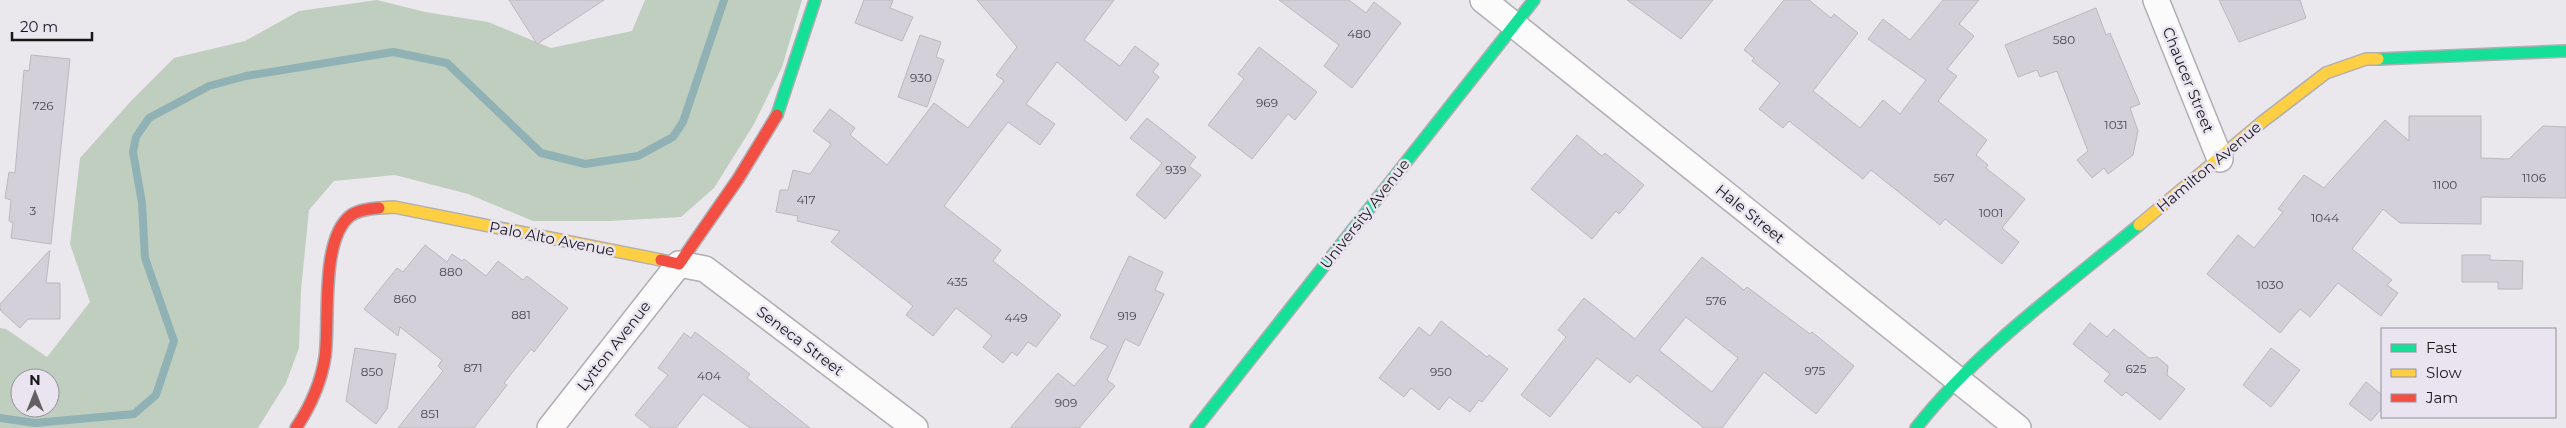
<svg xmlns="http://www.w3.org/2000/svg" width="2566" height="428" viewBox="0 0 2566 428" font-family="Montserrat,sans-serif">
<rect width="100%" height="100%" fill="#eae7ed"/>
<!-- forest -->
<path fill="#c0cebf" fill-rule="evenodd" d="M377,0L425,12L488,22L551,48L632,31L645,0H802L782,67L754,124L714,188L681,217L609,221H533L468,194L395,175L334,181L309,210L301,290L299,348L286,383L258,428H0V328L6,329L47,357L90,302L70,244L80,158L131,101L174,58L245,41L299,11ZM20,378H50V408H20Z"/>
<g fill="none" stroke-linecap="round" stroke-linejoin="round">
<!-- stream -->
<polyline stroke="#91b2b5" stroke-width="8" points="0,418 35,423 134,414 156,395 174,341 145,258 142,203 133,152 136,137 149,118 209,86 246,76 393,52 447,63 541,153 585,164 638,156 673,137 683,122 724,0"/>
</g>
<!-- building -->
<g fill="#d4d0da" stroke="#bbb8bd" fill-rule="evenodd">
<polygon points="509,0 604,0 537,44"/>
<polygon points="864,0 893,0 890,8 913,17 902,41 855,23"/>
<polygon points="977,0 1114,0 1084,40 1120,66 1135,46 1159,64 1153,72 1159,77 1126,121 1057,62 1026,104 1055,124 1040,145 1008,122 944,206 1001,250 993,261 1061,315 1036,347 1028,342 1017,356 1012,352 1003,363 983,347 992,336 956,308 933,336 906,315 913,306 831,242 840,231 797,221 798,216 776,212 780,190 788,190 793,170 810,174 831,144 813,131 830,109 855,128 850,135 887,165 934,103 968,128 1004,81 996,75 1017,47"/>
<polygon points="1279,0 1349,0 1366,13 1374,2 1401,23 1352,88 1324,66 1339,45"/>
<polygon points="1627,0 1713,0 1681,39"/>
<polygon points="1784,0 1809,0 1831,18 1834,14 1858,33 1813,91 1860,128 1883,100 1900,114 1926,80 1868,39 1883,19 1910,40 1943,0 1979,0 1959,24 1974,36 1947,69 1957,76 1938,101 1987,140 1976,155 1988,165 1986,168 2025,199 2002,228 2019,242 2002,264 1945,219 1940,225 1871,170 1863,179 1789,121 1783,128 1759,109 1780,83 1752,61 1754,58 1744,50"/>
<polygon points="2219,0 2300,0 2306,18 2239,42"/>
<polygon points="2096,8 2106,35 2110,33 2140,104 2130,108 2138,131 2133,155 2108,174 2104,168 2092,178 2077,160 2088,151 2057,71 2040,77 2037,70 2018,77 2005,45"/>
<polygon points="920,35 941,42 936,57 944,60 927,107 898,97"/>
<polygon points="1259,47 1317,92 1295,120 1288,114 1252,159 1208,125 1244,79 1238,74"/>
<polygon points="31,55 70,59 51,244 11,238 13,223 9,221 11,200 5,198 9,172 15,173 24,70 29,71"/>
<polygon points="2409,116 2481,116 2481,158 2509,159 2543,126 2566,127 2566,198 2481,197 2481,224 2400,223 2383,209 2352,249 2392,280 2387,285 2398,293 2381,316 2338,283 2310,317 2300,309 2280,333 2207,274 2238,235 2254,248 2283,212 2278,209 2304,175 2324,188 2385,120 2409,141"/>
<polygon points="1147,118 1196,157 1189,166 1201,175 1165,219 1136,195 1162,163 1130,138"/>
<polygon points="1577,135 1602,156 1605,153 1644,185 1619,214 1616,211 1592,239 1531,189"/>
<polygon points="425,245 447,262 452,254 462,261 464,259 486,276 498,261 523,280 527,276 568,308 534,352 531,349 504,383 507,385 474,428 398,428 443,371 438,366 442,360 400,327 398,336 364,309 397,268 403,272"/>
<polygon points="50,250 46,283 60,283 60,319 28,319 20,328 0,310 0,304"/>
<polygon points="2462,255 2490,255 2490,260 2523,261 2522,289 2498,289 2498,282 2462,282"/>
<polygon points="1129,256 1163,272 1155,290 1164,294 1139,346 1125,339 1107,380 1115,386 1079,428 1010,428 1058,373 1074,386 1108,346 1090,338"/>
<path d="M1702,257L1744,290L1747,287L1810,334L1812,332L1854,366L1816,414L1764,372L1722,428H1704L1637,375L1630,383L1597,358L1550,417L1521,395L1566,337L1558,330L1584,298L1635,339ZM1686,317L1738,358L1712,392L1659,350Z"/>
<polygon points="1441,321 1487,357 1489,355 1508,369 1482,402 1479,400 1470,412 1449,397 1439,410 1411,388 1404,397 1379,378 1419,327 1430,336"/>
<polygon points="2090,323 2107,337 2114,329 2149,358 2157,357 2168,366 2167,375 2185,389 2160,420 2126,392 2122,396 2104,381 2110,374 2073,344"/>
<polygon points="695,332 750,374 747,378 810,428 750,428 703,394 676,428 651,428 635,415 668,375 658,368 684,333 691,338"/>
<polygon points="355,348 396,354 387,409 376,424 346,401"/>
<polygon points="2271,348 2300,370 2271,407 2243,385"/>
<polygon points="2366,382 2382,395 2382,408 2371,421 2349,404"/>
</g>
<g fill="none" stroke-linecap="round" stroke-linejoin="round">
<!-- street casing -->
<g stroke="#b0aeb3" stroke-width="28">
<g id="street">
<polyline points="1483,0 2018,428"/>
<polyline points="2156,0 2220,159"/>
<polyline points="550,428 679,264 705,269 915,428"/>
</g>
</g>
<!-- fast casing -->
<g stroke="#b0aeb3" stroke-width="14">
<g id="fast">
<polyline points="2378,59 2566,51"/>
<polyline points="777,115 815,0"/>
<polyline points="1196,428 1534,0"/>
<path d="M1916,428C1978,349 2062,289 2139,225"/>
</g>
</g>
<!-- slow casing -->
<g stroke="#b0aeb3" stroke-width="14">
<g id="slow">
<polyline points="379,208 394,207 661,260"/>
<polyline points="2139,225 2262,122 2326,73 2366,59 2378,59"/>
</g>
</g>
<!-- jam casing -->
<g stroke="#b0aeb3" stroke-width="14">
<g id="jam">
<polyline points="661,260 679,264 738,179 777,115"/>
<path d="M296,428C310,407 321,383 325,357C330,322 320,240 350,216C358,210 369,209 379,208"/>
</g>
</g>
<!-- street -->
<use href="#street" stroke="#fcfbfc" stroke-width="25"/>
<!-- fast -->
<use href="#fast" stroke="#16e098" stroke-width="11"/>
<!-- slow -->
<use href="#slow" stroke="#ffcf43" stroke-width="11"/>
<!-- jam -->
<use href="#jam" stroke="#f24e42" stroke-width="11"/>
</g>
<g text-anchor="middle" stroke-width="5" stroke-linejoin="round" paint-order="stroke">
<!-- number labels -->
<g font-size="12" fill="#48464b">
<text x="1359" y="38">480</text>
<text x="2064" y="44">580</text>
<text x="921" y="82">930</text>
<text x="1267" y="107">969</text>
<text x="43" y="110">726</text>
<text x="2116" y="129">1031</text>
<text x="1176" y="174">939</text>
<text x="1944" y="182">567</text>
<text x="2534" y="182">1106</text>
<text x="2445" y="189">1100</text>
<text x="806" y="204">417</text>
<text x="33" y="215">3</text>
<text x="1991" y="217">1001</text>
<text x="2325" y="222">1044</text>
<text x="451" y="276">880</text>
<text x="957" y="286">435</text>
<text x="2270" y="289">1030</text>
<text x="405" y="303">860</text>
<text x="1716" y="305">576</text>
<text x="521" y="319">881</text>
<text x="1127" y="320">919</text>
<text x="1016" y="322">449</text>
<text x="473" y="372">871</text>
<text x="2136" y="373">625</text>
<text x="1815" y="375">975</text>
<text x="372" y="376">850</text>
<text x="1441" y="376">950</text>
<text x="709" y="380">404</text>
<text x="1066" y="407">909</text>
<text x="430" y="418">851</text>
</g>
<!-- street labels -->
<g font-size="15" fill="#18171a" stroke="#e9e4f0">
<text transform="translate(2188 80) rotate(68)" y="5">Chaucer Street</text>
<text transform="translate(2209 167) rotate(-40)" y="5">Hamilton Avenue</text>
<text transform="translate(1365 214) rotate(-52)" y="5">University Avenue</text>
<text transform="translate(1750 214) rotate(39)" y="5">Hale Street</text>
<text transform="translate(552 239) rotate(11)" y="5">Palo Alto Avenue</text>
<text transform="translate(800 341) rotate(37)" y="5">Seneca Street</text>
<text transform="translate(614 346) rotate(-52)" y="5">Lytton Avenue</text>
</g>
</g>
<!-- legend -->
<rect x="2381" y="328" width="175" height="90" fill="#e9e4f0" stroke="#95929a"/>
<rect x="2391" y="344" width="25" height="8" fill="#16e098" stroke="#95929a"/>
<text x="2426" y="353" font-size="15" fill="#18171a">Fast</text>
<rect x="2391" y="369" width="25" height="8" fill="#ffcf43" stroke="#95929a"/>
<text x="2426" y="378" font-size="15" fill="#18171a">Slow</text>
<rect x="2391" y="394" width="25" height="8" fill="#f24e42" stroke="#95929a"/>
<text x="2426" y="403" font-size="15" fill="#18171a">Jam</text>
<!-- north arrow -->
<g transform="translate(35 393)"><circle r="24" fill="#e9e4f0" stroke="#95929a"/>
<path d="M0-4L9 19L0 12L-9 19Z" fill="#626064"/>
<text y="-8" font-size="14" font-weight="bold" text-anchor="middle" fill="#18171a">N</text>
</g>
<!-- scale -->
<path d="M12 32v8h80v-8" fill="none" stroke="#18171a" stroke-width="2.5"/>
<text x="20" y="32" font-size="15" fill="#18171a" stroke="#e9e4f0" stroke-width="4" paint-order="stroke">20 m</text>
</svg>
